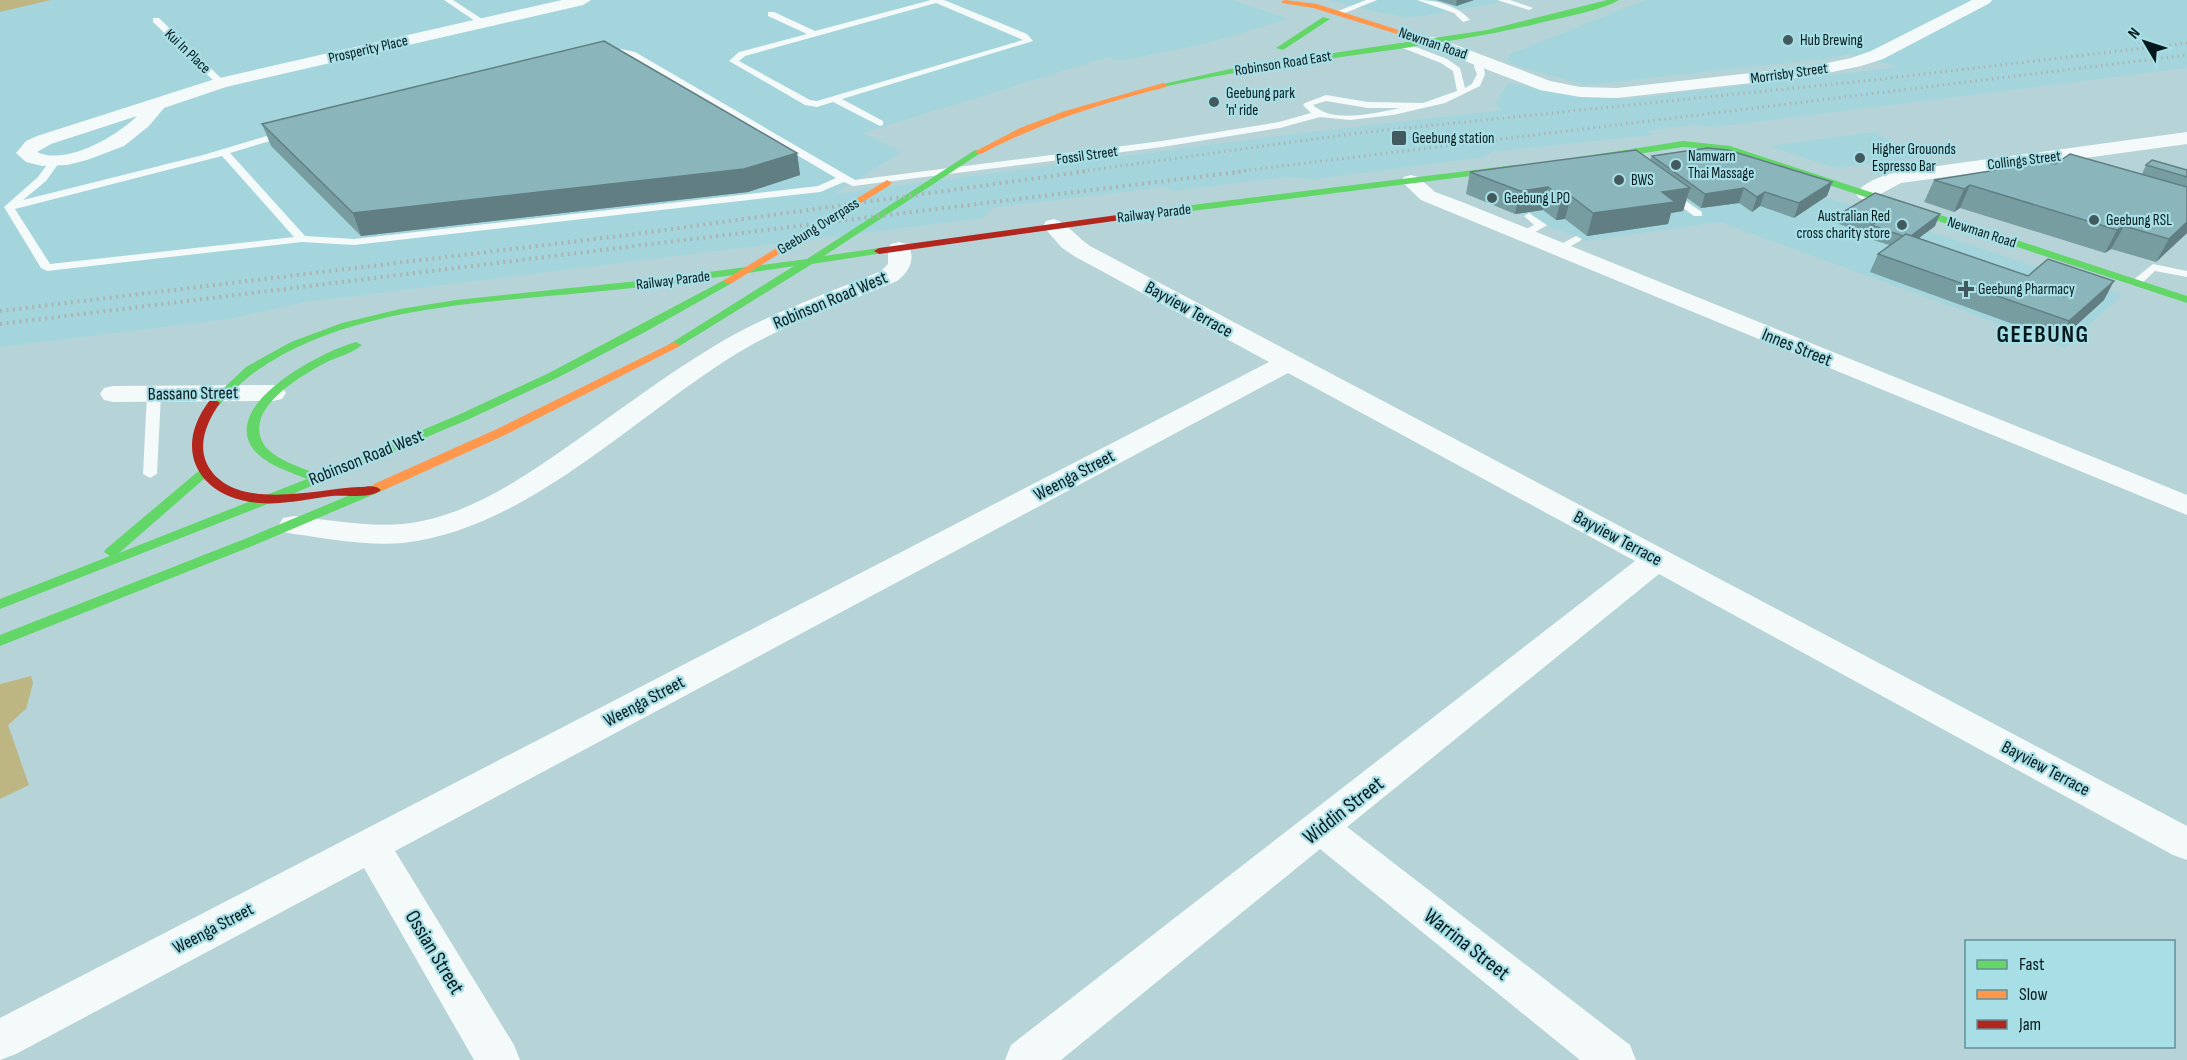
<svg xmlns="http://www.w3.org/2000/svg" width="2187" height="1060" viewBox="0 0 2187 1060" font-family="'Sofia Sans Condensed',sans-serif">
<rect width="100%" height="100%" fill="#b6d4d8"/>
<!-- built -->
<g fill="#a4d5dc">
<polygon points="51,0 1233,0 1288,19 1208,43 1120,61 1108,57 863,133 902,152 834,194 1293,134 1502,110 1495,103 1508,83 1591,97 1629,99 1898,67 1849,54 1833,58 1586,85 1517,66 1508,61 1507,57 1512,53 1645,0 2187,0 2187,68 1715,127 1693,125 1647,131 1652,135 1491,152 1486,157 1316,179 1285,177 1173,191 1164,187 1007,206 991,209 984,218 305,302 229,319 0,347 0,12"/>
<polygon points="1328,0 1513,0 1425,16 1406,17 1376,12"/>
<polygon points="1874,132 1920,158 1835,168 1769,146"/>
<polygon points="1732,166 2122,295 2065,348 1720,222 1587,241 1469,195"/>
</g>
<!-- green -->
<g fill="#bdb682">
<polygon points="0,0 51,0 0,12"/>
<polygon points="31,676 33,683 26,709 8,725 29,785 0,799 0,684"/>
</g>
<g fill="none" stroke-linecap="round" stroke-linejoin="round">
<!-- lane -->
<g fill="#f4f9f9" fill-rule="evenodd">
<polygon points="444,0 453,0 488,23 481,25"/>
<path d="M931,0H944L1027,34L1033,41L842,99L883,121V125L880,126L833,102L817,107L805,105L729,61L739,52L807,34L768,16V12H774L815,31ZM936,3L1023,40L817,101L810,100L739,61L745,56Z"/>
<polygon points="1366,0 1377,0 1340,15 1333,13"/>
<path d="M1417,0C1436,0 1457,5 1470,20L1463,22L1454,13Z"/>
<polygon points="1497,0 1510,0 1533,8 1529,10"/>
<polygon points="153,18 159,18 224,81 224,85 218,85 153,22"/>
<path d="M1403,42L1447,59L1460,68L1465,88L1472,84L1477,74L1474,67L1475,60L1482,58L1485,74L1480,86L1445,103L1393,115L1350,120L1320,117L1280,128L1162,147L853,186L844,182L820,192L354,245L302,242L47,271L41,268L4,207L38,177L52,158L61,160L46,181L23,200L203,155L287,130L292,133L290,135L230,153L305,236L354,239L818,186L836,178L629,56L621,55L604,58L600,55L621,49L635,52L855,180L1162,141L1279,122L1311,113L1303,105L1305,103L1326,95L1368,102L1423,103L1457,91L1453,71L1441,63L1400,47L1399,45ZM1326,101L1368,108H1400C1375,113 1333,124 1313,105ZM222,156L294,237L50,264L15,209Z"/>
<polygon points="1671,191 1702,212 1702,216 1694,216 1667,196 1666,194"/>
<polygon points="1529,213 1547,225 1527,237 1519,237 1519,233 1534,225 1524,216"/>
<polygon points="1576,236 1582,239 1580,241 1562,251 1554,251 1552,249"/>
<polygon points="2153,264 2187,271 2187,277 2155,271 2140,285 2132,285 2132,281"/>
<polygon points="154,390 161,394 157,474 150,478 143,474 147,394"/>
</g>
<!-- street -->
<g fill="#f4f9f9" fill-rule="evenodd">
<path d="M562,0H591L583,5L226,87L164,108L149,126L124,146L87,160L67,165L42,166L26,162L16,153L26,141L37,136L215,79ZM137,116C117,136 66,166 37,152L51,144Z"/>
<polygon points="1972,0 1992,0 1990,3 1883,59 1861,66 1813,76 1617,98 1580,97 1540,90 1423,45 1421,41 1423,37 1435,37 1550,81 1580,87 1617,88 1813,66 1851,58 1871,51"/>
<path d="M2187,132V144L1901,183L1873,198L1866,200L1859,198L1856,194C1865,180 1886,175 1901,171Z"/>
<polygon points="1411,175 1418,177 1435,192 1462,202 2187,495 2187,515 1421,200 1401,181 1404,177"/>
<path d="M1054,219C1067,223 1078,238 1090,246L2187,826V860L2173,855L1659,574L1347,827L1630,1045L1636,1060H1580L1320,849L1061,1060H1005L1011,1045L1635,561L1288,373L395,851L514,1045L520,1060H474L364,868L16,1054L0,1060V1018L1269,362L1074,256L1061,247L1043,226L1046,221Z"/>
<path d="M899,242L907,244C917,258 909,272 897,281C840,305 781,325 728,359C629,422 523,530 403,543C367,546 330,539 294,534L283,532L279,525L283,518L294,516C330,520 366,527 403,524C468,517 524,477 577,440C621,409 665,376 711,348C764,315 824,295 881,271L888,264V249L891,244Z"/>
<polygon points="273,385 282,387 286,393 282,399 273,401 113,402 104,400 100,394 104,388 113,386"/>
</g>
<!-- fast -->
<g fill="#63d668" fill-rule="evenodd">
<path d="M1607,0H1619C1601,11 1558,18 1536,24C1413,53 1286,59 1163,87L1159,85L1239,67L1487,30Z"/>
<polygon points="1323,17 1330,19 1283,50 1276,48"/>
<polygon points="1683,141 1730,146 2187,296 2187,303 1726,151 1683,147 1593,161 1589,158 1593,155"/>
<path d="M975,150L982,152L824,256L879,248L883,249V253L812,264L678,347L674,348L668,345L794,266C727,276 659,286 592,292C483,303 347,306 255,372C242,381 230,395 218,406H210L208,403L246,367L291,342L342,323L400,309L456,300L647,280L807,259Z"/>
<polygon points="1515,165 1520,168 1518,170 1168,214 1163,211 1168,208"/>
<path d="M728,278L732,279V283L645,332L557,378L467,420L283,498L0,609V599L110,556L104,552L106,549L201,469L206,468L212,472L119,553L307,479C288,471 263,464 251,446C225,401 323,351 356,342L362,345C352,354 336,357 325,363C301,376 244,408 263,443C272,459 302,468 318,474L458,415L549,373Z"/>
<polygon points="379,483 385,487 384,490 257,544 0,646 0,635 247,538"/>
</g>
<!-- slow -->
<g fill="#ff974d" fill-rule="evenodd">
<polygon points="1285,0 1317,4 1433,41 1426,43 1313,8 1282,3 1282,1"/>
<path d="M1163,83L1167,85L1166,87C1102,103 1040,123 981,154L974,152L1020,128L1065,111Z"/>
<polygon points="887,180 892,183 890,185 732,283 728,284 723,281"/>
<polygon points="674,342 680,345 678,347 505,435 384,490 379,491 373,487 374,484 497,429"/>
</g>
<!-- jam -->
<g fill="#b3261e" fill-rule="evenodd">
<polygon points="1168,208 1173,211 1171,213 879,254 874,251 879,248"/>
<path d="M214,399L220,403C208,420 197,443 207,464C232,513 316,489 359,487C367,487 375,484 381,490C371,499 345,495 332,496C307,499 283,505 259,503C199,498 171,450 210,400Z"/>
</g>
<!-- rail-far1 -->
<g stroke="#abb3b4" stroke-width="3" stroke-dasharray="1.5 4" stroke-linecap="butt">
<polyline points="1077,172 1358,133 1873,80 2187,43"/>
<polyline points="1233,172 2187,55"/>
</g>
<!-- rail -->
<g stroke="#abb3b4" stroke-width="4" stroke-dasharray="2 4.5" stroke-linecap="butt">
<polyline points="0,311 636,234 1088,171"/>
<polyline points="0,324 1246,171"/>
</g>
</g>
<!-- wall -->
<g fill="#779da1">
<polygon points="1436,0 1474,0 1456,6"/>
<polygon points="262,124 797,153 800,175 748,192 361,236 271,146"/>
<polygon points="1652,156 1832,182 1827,196 1794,218 1760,206 1752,212 1739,203 1701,208 1687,198 1683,211 1671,213 1668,224 1587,236 1565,219 1556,220 1543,210 1515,214 1466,194 1470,172 1650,160"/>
<polygon points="2055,164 2142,174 2146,165 2187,170 2187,233 2156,262 2111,249 2105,253 1960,208 1954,212 1924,202 1934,180"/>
<polygon points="1843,212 1935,226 1919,238 2028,276 2104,300 2059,341 1870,272 1878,254 1889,245 1867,238 1868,234 1839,224"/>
</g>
<!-- shaded-wall -->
<g fill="#617f83">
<polygon points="1457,0 1474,0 1456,6"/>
<polygon points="797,153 800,175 748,192 361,236 353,213"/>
<polygon points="1832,182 1827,196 1794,218 1799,203"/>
<polygon points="1970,185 1960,208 1954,212 1964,189"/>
<polygon points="1548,187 1543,210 1515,214 1520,191"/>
<polygon points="1690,188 1683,211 1671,213 1668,224 1587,236 1593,213 1662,192"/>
<polygon points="1744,188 1739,203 1701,208 1705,194"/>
<polygon points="1765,192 1760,206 1752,212 1757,197"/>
<polygon points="1571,196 1565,219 1556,220 1561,197"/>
<polygon points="1940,214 1935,226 1903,250 1908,238"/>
<polygon points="2187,222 2187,233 2156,262 2169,239"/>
<polygon points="2124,226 2111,249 2105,253 2117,230"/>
<polygon points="2114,281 2104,300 2059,341 2069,321"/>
</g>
<!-- building -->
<g fill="#8ab6bb" stroke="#617f83" stroke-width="1.5">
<polygon points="604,41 797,153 744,169 353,213 262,124"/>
<polygon points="1707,148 1728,150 1832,182 1799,203 1765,192 1757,197 1744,188 1705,194 1652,156"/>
<polygon points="1636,150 1690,188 1662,192 1675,202 1593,213 1571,196 1561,197 1548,187 1520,191 1470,172"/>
<polygon points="2070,154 2187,187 2187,222 2169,239 2124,226 2117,230 1970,185 1964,189 1934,180 2047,162 2055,164"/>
<polygon points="2152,160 2187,170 2187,177 2146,165"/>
<polygon points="1875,193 1940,214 1911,236 1906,234 1903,236 1871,225 1875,223 1843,212"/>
<polygon points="1906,234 2028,276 2048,259 2114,281 2069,321 1878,254"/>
</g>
<!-- markers -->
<g fill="#425a5e" stroke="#a8dee6" stroke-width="2">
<circle cx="1788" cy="40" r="6"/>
<circle cx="1214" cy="102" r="6"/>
<rect x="1391" y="130" width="16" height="16" rx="3"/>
<circle cx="1860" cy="158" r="6"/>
<circle cx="1676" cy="165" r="6"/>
<circle cx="1619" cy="180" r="6"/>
<circle cx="1492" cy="198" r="6"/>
<circle cx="2094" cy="220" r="6"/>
<circle cx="1902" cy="225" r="6"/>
<path d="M1963 280h6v6h6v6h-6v6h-6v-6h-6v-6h6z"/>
</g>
<g text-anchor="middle" stroke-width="4.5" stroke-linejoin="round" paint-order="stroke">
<!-- far-poi labels -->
<g font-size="15" fill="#04191c" stroke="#a8dee6" text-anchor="start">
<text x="1800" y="45">Hub Brewing</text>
<text x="1226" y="98">Geebung park<tspan x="1226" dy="17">'n' ride</tspan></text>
<text x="1412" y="143">Geebung station</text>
<text x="1872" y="154">Higher Grouonds<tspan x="1872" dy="17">Espresso Bar</tspan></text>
<text x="1688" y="161">Namwarn<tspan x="1688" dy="17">Thai Massage</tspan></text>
<text x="1631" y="185">BWS</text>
<text x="1504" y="203">Geebung LPO</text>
<text x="1890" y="221" text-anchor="end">Australian Red<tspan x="1890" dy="17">cross charity store</tspan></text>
<text x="2106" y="225">Geebung RSL</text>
<text x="1978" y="294">Geebung Pharmacy</text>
</g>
<!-- far-street labels -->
<g font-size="15" fill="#04191c" stroke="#a8dee6">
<text transform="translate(1433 43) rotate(19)" y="5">Newman Road</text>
<text transform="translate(368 49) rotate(-13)" y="5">Prosperity Place</text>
<text transform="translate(188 51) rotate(44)" y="5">Kui In Place</text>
<text transform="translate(1283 63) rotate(-9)" y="5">Robinson Road East</text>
<text transform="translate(1789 73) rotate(-8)" y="5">Morrisby Street</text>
<text transform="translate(1087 155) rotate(-8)" y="5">Fossil Street</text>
<text transform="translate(2024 160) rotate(-7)" y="5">Collings Street</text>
<text transform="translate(1154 213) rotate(-7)" y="5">Railway Parade</text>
<text transform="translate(818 226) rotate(-32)" y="5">Geebung Overpass</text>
<text transform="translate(1982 232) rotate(18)" y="5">Newman Road</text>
<text transform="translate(673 280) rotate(-7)" y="5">Railway Parade</text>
</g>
<!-- street labels -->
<g font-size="18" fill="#04191c" stroke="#a8dee6">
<text transform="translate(830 300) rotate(-23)" y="6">Robinson Road West</text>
<text transform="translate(1189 309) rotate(29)" y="6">Bayview Terrace</text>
<text transform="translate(1797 347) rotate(22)" y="6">Innes Street</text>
<text transform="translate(193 393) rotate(-1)" y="6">Bassano Street</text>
<text transform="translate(366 457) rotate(-22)" y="6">Robinson Road West</text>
<text transform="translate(1074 475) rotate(-28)" y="6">Weenga Street</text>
<text transform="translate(1618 538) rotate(28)" y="6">Bayview Terrace</text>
<text transform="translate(644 701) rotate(-28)" y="6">Weenga Street</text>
<text transform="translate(2046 768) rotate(28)" y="6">Bayview Terrace</text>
<text transform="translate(213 928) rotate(-28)" y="6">Weenga Street</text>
</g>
<!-- near-street labels -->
<g font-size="21" fill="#04191c" stroke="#a8dee6">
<text transform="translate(1343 810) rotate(-38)" y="7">Widdin Street</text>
<text transform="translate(1467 944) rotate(38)" y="7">Warrina Street</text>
<text transform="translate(435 952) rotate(59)" y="7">Ossian Street</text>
</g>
<!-- district labels -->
<g font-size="24" font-weight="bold" letter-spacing="1.5" fill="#04191c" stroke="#a8dee6">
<text x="2043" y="342">GEEBUNG</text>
</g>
</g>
<!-- legend -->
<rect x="1965" y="940" width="210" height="108" fill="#a8dee6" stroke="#668f95" stroke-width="1.5"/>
<rect x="1977" y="960" width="30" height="9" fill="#63d668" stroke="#668f95" stroke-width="1.5"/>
<text x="2019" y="970" font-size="18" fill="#04191c">Fast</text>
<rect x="1977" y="990" width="30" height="9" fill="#ff974d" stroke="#668f95" stroke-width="1.5"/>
<text x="2019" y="1000" font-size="18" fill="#04191c">Slow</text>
<rect x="1977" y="1020" width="30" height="9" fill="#b3261e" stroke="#668f95" stroke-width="1.5"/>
<text x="2019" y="1030" font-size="18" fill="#04191c">Jam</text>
<!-- north arrow -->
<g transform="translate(2145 42) rotate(309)" stroke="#a8dee6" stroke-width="4.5" paint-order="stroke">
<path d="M0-4.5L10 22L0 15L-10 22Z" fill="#04191c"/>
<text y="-9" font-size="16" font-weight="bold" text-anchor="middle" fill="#04191c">N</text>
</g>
</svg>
